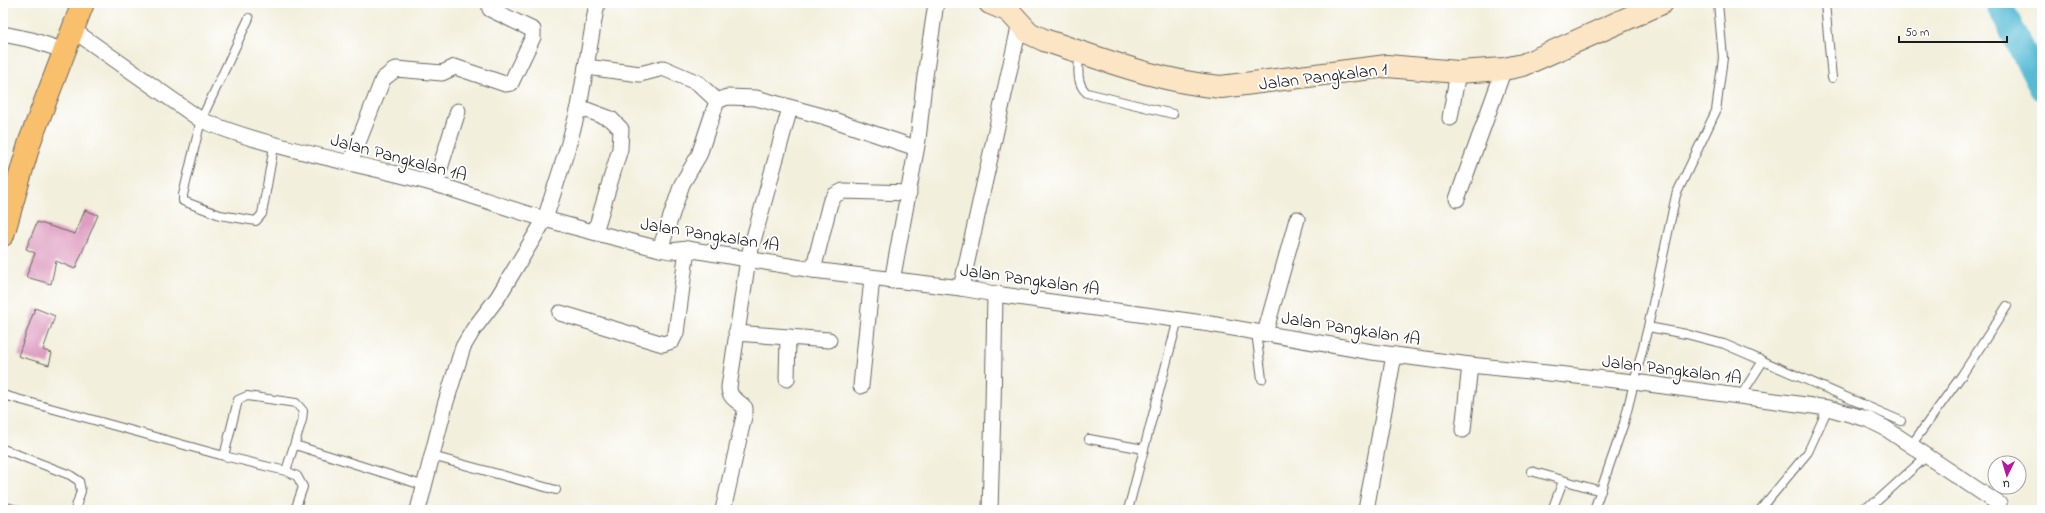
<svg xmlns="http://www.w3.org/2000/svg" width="2045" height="513" viewBox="0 0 2045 513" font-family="'Indie Flower',sans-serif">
<rect width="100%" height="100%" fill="#fff"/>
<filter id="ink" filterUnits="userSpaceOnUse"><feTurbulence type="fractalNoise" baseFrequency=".025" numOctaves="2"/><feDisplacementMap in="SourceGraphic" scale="8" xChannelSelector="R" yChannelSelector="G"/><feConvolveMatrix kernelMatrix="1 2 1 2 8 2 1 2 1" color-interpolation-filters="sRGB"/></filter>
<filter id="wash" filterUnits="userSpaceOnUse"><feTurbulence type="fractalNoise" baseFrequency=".012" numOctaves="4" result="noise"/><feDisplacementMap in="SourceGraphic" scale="16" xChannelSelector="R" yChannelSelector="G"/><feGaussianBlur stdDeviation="0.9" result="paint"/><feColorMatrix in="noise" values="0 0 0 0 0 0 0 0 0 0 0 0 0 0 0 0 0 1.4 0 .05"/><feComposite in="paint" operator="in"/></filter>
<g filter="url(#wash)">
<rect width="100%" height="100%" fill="#f2efdc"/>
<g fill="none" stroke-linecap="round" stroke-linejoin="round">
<!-- river -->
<polyline stroke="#57bcd5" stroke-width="26" points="1998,3 2042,88"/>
</g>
<g id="blocks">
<!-- building -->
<g fill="#de9dc1">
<polygon points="85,210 98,215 75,269 56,261 51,284 26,277 35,253 26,249 37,222 75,234"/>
<polygon points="35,308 55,316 43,350 52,353 49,365 18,356"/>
</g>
</g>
</g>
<g filter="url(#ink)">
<use href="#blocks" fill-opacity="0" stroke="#67665f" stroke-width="1"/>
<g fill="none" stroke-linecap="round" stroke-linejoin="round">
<!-- lane casing -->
<g stroke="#67665f" stroke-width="10">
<g id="lane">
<polyline points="1825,3 1832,78"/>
<polyline points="249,18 201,120 183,195 183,201 220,215 256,221 262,214 274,146"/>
<path d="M1079,52C1079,67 1075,83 1087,93L1173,114"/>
<polyline points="1648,327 1686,334 1724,344 1901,421"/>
<polyline points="1256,332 1262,379"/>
<polyline points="3,395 224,456 286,471 302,420 303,411 296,403 247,396 238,400 224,456"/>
<polyline points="1740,397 1763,361"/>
<polyline points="1089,439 1144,449 1128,510"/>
<polyline points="1912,444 1962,375 2007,306"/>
<polyline points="295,445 425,486"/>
<polyline points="3,449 70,475 79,481 81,491 75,510"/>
<polyline points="1144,449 1178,319"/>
<polyline points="432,456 556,490"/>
<polyline points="286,471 297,476 303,487 295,510"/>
<polyline points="1531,471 1601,491"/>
<polyline points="3,506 17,510"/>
<polyline points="1552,510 1563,481"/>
<polyline points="1594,510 1624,423 1648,327 1676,195 1716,111 1723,58 1718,3"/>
<polyline points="1760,510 1808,452 1828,408"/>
<polyline points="1858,510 1876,502 1928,455"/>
</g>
</g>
<!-- street casing -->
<g stroke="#67665f" stroke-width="17">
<g id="street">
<path d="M73,30L201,120C276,151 357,162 435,184C472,195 508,209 545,219C583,230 621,239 660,249L671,251L687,249L813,270L961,288L995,294L1210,324L1372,352L1470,365L1634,382L1828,408L1867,419L1885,428L1999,504"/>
<polyline points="3,34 32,40 65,51"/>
<polyline points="586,67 640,74 663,68 698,83 717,101 699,155 682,184 660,249"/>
<polyline points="717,101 727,97 756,98 822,116 916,148"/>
<polyline points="579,107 611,119 621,129 620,149 595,232"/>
<polyline points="1450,118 1458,72"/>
<polyline points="350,163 383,79 396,69 442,73 455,67 505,84 511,83 533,37 533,30 490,9"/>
<polyline points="435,184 458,111"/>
<polyline points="1457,199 1504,69"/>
<polyline points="813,270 830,203 835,195 843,191 909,193"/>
<polyline points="892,281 918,140 924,83 936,3"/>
<polyline points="961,288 1020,23"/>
<polyline points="560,313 663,344 672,341 676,333 687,249"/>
<polyline points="736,333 788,337 787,379"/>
<polyline points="1265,333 1297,219"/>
<polyline points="788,337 829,340"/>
<polyline points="861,386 872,278"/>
<polyline points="1463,430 1470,365"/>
<polyline points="418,510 445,405 463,347 473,330 498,297 545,219 567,150 579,107 597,3"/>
<path d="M723,510L745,412V408C738,400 729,399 729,387L748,259L790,108"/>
<polyline points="990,510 993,408 995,294"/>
<polyline points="1366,510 1394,355"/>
</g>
</g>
<!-- secondary casing -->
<g stroke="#67665f" stroke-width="24">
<path id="secondary" d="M990,3L1009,11L1029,33L1044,40C1102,59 1160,82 1221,87L1387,66L1458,72L1504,69L1523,65L1662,3"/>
</g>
<!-- primary casing -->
<g stroke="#67665f" stroke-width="24">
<polyline id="primary" points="3,235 30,141 83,3"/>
</g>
<!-- lane -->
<use href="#lane" stroke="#fff" stroke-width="8"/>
<!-- street -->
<use href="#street" stroke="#fff" stroke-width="15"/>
<!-- secondary -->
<use href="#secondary" stroke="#fce5c4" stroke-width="22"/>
<!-- primary -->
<use href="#primary" stroke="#f8bf6c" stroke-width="22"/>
</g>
</g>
<g text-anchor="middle" stroke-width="4" stroke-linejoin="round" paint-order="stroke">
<!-- street labels -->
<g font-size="18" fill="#1c1c1c" stroke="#fff">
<text transform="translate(1323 76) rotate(-7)" y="6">Jalan Pangkalan 1</text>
<text transform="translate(399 157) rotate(15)" y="6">Jalan Pangkalan 1A</text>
<text transform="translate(710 234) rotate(9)" y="6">Jalan Pangkalan 1A</text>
<text transform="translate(1030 279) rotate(8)" y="6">Jalan Pangkalan 1A</text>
<text transform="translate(1351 328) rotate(9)" y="6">Jalan Pangkalan 1A</text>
<text transform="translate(1672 369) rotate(7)" y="6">Jalan Pangkalan 1A</text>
</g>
</g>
<!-- margin -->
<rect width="2045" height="513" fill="none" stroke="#fff" stroke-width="16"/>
<!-- north arrow -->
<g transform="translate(2007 475) rotate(185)"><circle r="19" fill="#ffffff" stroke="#a4a4a4"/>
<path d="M0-3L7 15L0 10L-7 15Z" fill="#b5179e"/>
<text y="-6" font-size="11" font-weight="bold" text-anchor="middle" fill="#1c1c1c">U</text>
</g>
<!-- scale -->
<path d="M1899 36v6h108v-6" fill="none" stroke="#1c1c1c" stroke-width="2"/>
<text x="1905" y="36" font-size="12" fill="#1c1c1c" stroke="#ffffff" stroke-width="3" paint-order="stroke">50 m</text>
</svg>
